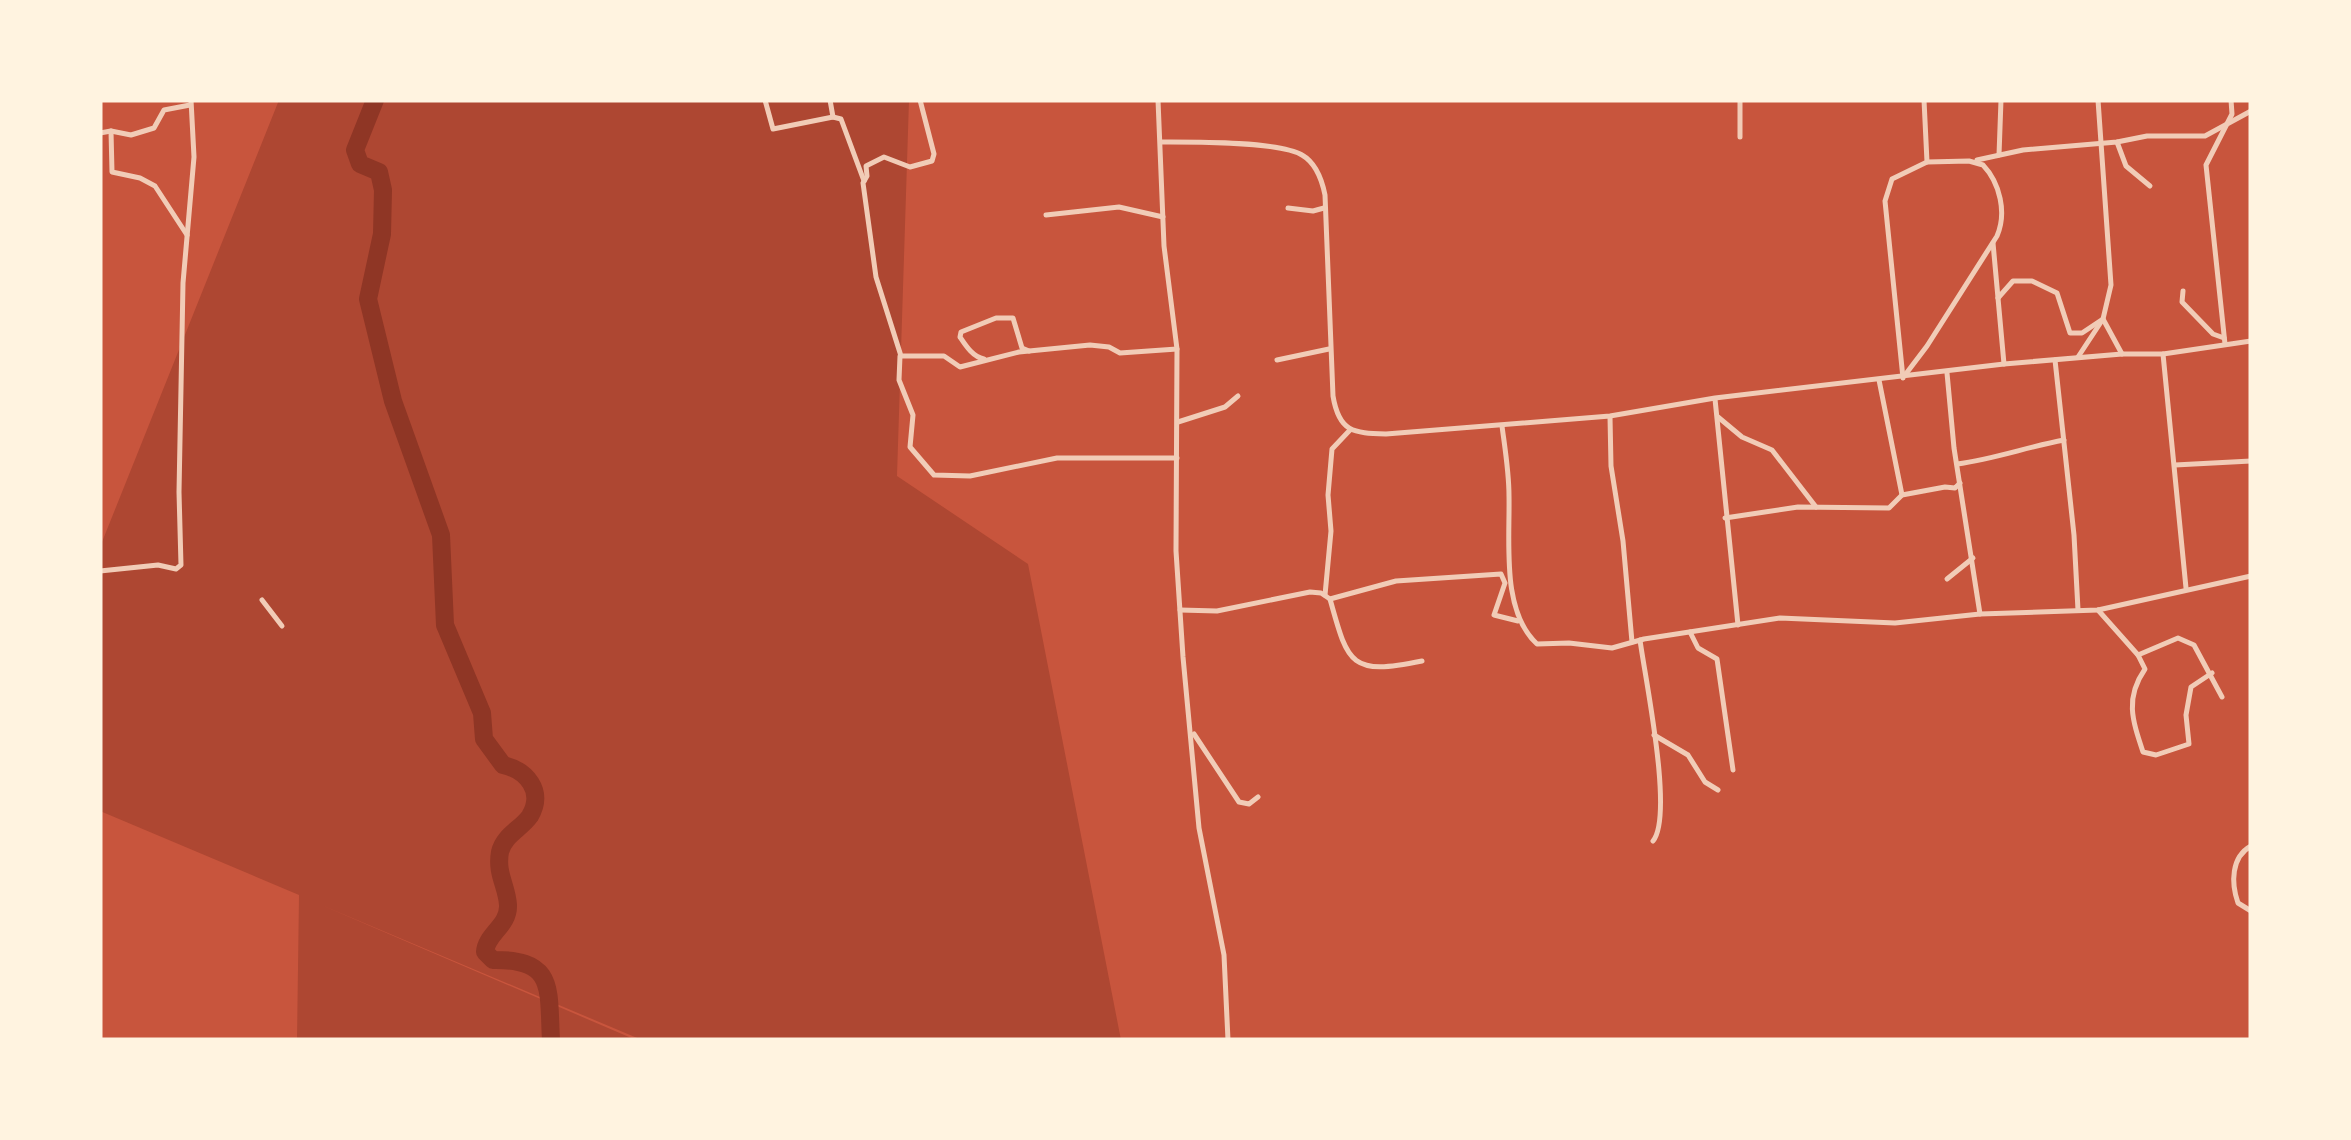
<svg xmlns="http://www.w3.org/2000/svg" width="2351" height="1140" viewBox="0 0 2351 1140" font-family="Inter,sans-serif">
<rect width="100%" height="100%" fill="#c8553d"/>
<!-- green -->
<polygon fill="#ae4732" points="279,100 909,100 897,476 1028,564 1121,1040 642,1040 319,904 636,1040 297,1040 299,895 100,811 100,547"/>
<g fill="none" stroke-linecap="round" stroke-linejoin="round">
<!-- river -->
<path stroke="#8f3625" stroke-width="18" d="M375,100L355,150L360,164L379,172L383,190L382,234L368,299L393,401L441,535L445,625L482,713L484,739L503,765C526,770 545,791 530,816C521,829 504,835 500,852C496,874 507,886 508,905C509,926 486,934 485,952L493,960C556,959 548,989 551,1040"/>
<!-- minor -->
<g stroke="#f1ccb7" stroke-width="5">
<polyline points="765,100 773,129 833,117 841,119 864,181"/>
<polyline points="830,100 833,117"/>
<polyline points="920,100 934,154 932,161 910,167 884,157 866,166 867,176 863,183 876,277 901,356 944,356 960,367 1019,352 1090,345 1109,347 1120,353 1177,349"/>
<polyline points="1158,100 1164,246 1177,349 1176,551 1183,657 1199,828 1224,955 1228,1040"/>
<polyline points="1740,100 1740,137"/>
<polyline points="111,131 112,172 140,178 155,186 187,235"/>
<polyline points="100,133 111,131 131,135 154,128 164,110 190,105"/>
<path d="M1161,142C1191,142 1279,141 1302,155C1316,163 1322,180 1325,195L1333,396C1339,432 1353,433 1386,434L1610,416L1715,398L2004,364L2122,354H2163L2251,341"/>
<polyline points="2117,142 2126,166 2150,186"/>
<polyline points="1999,155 2001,100"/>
<polyline points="1977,160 2023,150 2117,142 2147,136 2205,136 2251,111"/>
<polyline points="1288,208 1313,211 1324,208"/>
<polyline points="1046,215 1119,207 1163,217"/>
<polyline points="1993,243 2004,364"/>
<polyline points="2183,291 2182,302 2213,334 2224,338"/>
<polyline points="1998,298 2013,281 2032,281 2057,293 2070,333 2082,333 2103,319 2122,354"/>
<polyline points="2225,344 2206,165 2232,114 2231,100"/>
<polyline points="2163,354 2186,588"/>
<polyline points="900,356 899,380 913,415 910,447 934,475 970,476 1057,458 1177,458"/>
<polyline points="2078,357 2103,319 2111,285 2098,100"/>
<path d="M984,359C973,357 966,346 960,337L961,332L996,318H1013L1022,348L1029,351"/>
<polyline points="1277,360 1329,349"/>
<polyline points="2055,360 2074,535 2078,610"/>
<polyline points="1947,373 1954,448 1980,614"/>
<path d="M1905,375L1927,346L1997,236C2007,213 2000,183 1983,165L1969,161L1927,162"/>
<polyline points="1903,378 1885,201 1892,179 1927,162 1924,100"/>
<polyline points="1879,380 1902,495"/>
<polyline points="1715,399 1738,625"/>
<polyline points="1610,417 1611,466 1623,541 1632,642"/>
<polyline points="1718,417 1742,437 1772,450 1816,507"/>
<polyline points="1178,422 1225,407 1238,396"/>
<path d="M1502,426C1505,449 1509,472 1509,496C1510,542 1501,611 1537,644L1569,643L1612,648L1644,639L1780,618L1895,623L1980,614L2098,610L2251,576"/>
<path d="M1957,464C1994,459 2027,447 2064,440"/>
<polyline points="2175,465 2251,461"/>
<polyline points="1725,518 1798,507 1889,508 1902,495 1945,487 1955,488 1960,483"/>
<polyline points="100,571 158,565 176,569 181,565 179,492 183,283 194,157 191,100"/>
<polyline points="1947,579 1973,558"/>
<polyline points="1325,595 1331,531 1328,495 1332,449 1350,430"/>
<path d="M1330,599C1348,664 1350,676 1422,661"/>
<polyline points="262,600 282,626"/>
<polyline points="1180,610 1217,611 1310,592 1321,593 1330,599 1396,581 1501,574 1505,583 1494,615 1518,621"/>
<polyline points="2098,610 2138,655 2178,638 2194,645 2222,697"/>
<polyline points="1690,632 1698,648 1717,659 1733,770"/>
<path d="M1640,640C1645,678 1674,815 1653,841"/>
<path d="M2138,655L2145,669C2125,698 2132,719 2143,752L2156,755L2189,744L2186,715L2191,687L2212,673"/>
<polyline points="1194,734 1239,802 1249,804 1258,797"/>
<polyline points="1654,735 1688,755 1705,782 1718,790"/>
<path d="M2251,846C2231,857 2231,883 2238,903L2251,911"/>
</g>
</g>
<!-- border -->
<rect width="2351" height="1140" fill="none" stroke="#fff3e0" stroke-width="205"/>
</svg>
